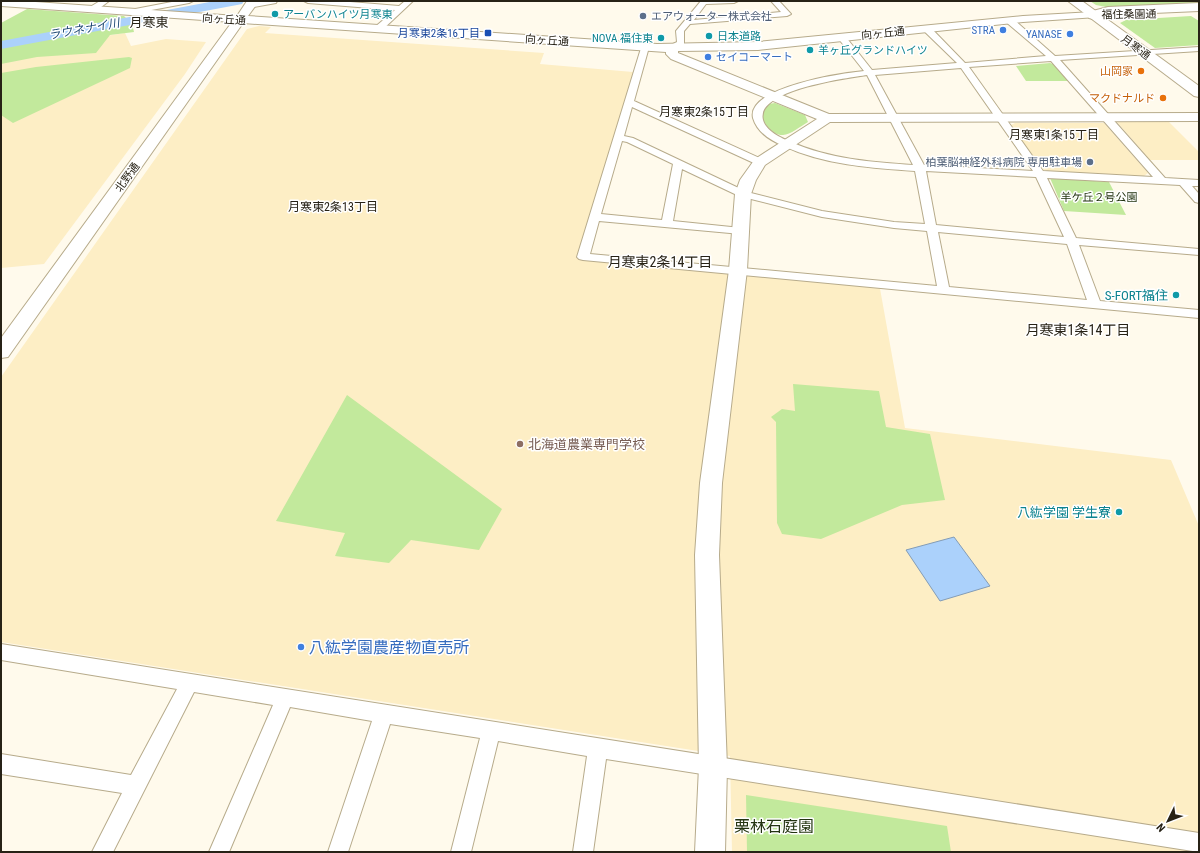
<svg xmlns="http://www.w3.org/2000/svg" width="1200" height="853" viewBox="0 0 1200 853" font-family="'Roboto Condensed','Noto Sans JP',sans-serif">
<rect width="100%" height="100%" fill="#fffaec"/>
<!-- built -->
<g fill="#fdeec5">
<polygon points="259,26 271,27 265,33 544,53 540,64 633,72 627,102 579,259 879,283 905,428 1171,460 1199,526 1199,852 732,852 730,756 1,642 1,377 247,29"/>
<polygon points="125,33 131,46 166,39 206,42 185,74 44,264 1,268 1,52"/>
<polygon points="1168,121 1199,152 1199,160 1150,160 1117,122"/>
<polygon points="1015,123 1104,123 1148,173 1144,176 1049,172 1042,169 1011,125"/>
</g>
<!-- green -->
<g fill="#c2e99c">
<polygon points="1090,1 1199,1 1199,4 1111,8 1096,5"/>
<polygon points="27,9 124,16 132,24 134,32 110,35 96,53 37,57 1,64 1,23"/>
<polygon points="1191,16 1199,21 1198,30 1199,45 1155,48 1120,23 1126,20"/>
<polygon points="129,57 132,58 130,68 13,123 1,115 1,73 36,67"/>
<polygon points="1050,63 1056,65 1069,81 1026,81 1016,66"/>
<path d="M775,103L805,115L808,122C801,126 790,135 783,135C773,136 759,121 763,111C764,109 767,106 768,104Z"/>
<polygon points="1050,178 1109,182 1126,215 1064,211"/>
<polygon points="793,384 879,391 886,427 930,434 945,500 902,505 821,539 782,534 777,523 776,422 771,417 782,409 795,411"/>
<polygon points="347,395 502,509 479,550 411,540 389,563 335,556 345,533 276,521"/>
<polygon points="746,795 947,826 951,852 747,852"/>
</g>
<!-- water -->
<polygon fill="#abd1fb" stroke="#839cb6" points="954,537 990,586 940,601 906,550"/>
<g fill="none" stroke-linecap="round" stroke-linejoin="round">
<!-- river -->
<polygon fill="#abd1fb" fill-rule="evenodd" points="215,1 244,1 242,4 237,5 1,49 1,41"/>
<!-- street casing -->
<g stroke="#b7ab8b" stroke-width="2">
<g id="street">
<polygon points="100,1 109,1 96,11 90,11 90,7"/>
<polygon points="177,1 193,1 189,3 130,14 126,12 130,10"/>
<polygon points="262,1 277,1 276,3 249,8 245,6 246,4"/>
<polygon points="304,1 338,1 399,6 405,1 413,1 381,31 378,31 374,29 375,27 395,10 308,3"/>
<polygon points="701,1 738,1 734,3 706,4 694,20 781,12 771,1 779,1 791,14 787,16 690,24 684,31 684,45 675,50 669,50 669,46 677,42 676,31"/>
<path d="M1006,18H1012L1055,56L1199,47V51L1060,60L1165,178L1199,180V186H1192L1199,194V203L1195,202L1180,185L1047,178L1076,238L1199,249V255L1079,245L1100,301L1199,310V318L583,260L579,259L577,257L642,45H645L649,47L634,101L764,160L765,162L760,165L756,164L632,107L624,136L633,138L747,192L822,211L894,222L925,224L915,171C872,168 824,165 784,146C771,141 757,132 753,118C746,87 843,73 864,71L838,38L842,36H845L872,70L957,63L924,31V27H930L965,63L1046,56L1006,22ZM1051,61L1153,177L1043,171L969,67ZM961,68L1033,171L924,165L875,75ZM867,75L913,165C872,162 829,159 791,142C781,138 766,131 763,120C755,90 847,78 867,75ZM622,141L627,142L673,164L662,220L601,214ZM682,169L739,196L822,217L894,228L927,231L937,286L590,254L599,221L741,234L745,233L746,231L745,229L741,228L673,221ZM926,171L1036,177L1064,237L936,225ZM938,232L1067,244L1087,300L949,287Z"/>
<polygon points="1,644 1199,833 1199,852 606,759 593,852 573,852 587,756 498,741 471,852 451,852 480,738 390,724 348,852 328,852 372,721 290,707 229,852 209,852 273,705 194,692 113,852 92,852 122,793 1,774 1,754 131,775 177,689 1,660"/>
</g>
</g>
<!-- secondary casing -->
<g stroke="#b7ab8b" stroke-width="2">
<polygon id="secondary" points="1,1 21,1 237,16 247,1 259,1 248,16 657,44 758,42 1023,16 1093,12 1097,13 1099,15 1097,17 1023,22 758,50 678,51 678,53 829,114 1199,113 1199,121 830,122 765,165 756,180 751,194 747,270 722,483 719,555 727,767 725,852 695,852 699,767 695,555 700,483 729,270 735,194 740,180 755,159 817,119 671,59 666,54 666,52 243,23 8,357 1,358 1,338 232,22 1,6"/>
</g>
<!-- primary casing -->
<g stroke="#b7ab8b" stroke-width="2">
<polygon id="primary" points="1199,3 1199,11 1108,15 1093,19 1089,18 1087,15 1089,12 1108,7"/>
</g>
<!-- highway casing -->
<g stroke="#b7ab8b" stroke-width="2">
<polygon id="highway" points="1068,1 1082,1 1199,86 1199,97 1194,96"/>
</g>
<!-- street -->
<use href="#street" fill="#fff" fill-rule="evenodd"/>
<!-- secondary -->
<use href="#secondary" fill="#fff" fill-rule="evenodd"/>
<!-- primary -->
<use href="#primary" fill="#fff" fill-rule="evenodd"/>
<!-- highway -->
<use href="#highway" fill="#fff" fill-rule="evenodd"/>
</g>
<!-- markers -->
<g fill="#0f9aa8" stroke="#fff" stroke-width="1.5">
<circle cx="275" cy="14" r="4"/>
<circle cx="709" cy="36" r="4"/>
<circle cx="661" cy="38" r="4"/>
<circle cx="810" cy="50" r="4"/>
<circle cx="1176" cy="295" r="4"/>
<circle cx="1119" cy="512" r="4"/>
</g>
<g fill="#5c6f8a" stroke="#fff" stroke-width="1.5">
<circle cx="643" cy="16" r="4"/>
<circle cx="1090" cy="162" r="4"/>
</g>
<g fill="#3f7fe0" stroke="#fff" stroke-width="1.5">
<circle cx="1003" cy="30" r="4"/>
<circle cx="1070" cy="34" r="4"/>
<circle cx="708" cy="57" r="4"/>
<circle cx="301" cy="647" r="4"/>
</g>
<rect fill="#1a4fb4" stroke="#fff" stroke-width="1.5" x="484" y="29" width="8" height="8" rx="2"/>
<g fill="#e8710a" stroke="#fff" stroke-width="1.5">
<circle cx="1141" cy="71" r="4"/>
<circle cx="1163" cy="98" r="4"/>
</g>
<circle fill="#8d6e63" stroke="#fff" stroke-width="1.5" cx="520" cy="444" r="4"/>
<g text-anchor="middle" stroke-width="3" stroke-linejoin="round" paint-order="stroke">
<!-- far-culture labels -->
<g font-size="11" fill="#0d838f" stroke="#fff" text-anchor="start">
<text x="283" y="18">アーバンハイツ月寒東</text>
<text x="717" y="40">日本道路</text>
<text x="653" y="42" text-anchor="end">NOVA 福住東</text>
<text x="818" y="54">羊ヶ丘グランドハイツ</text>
</g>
<!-- far-street labels -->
<g font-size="11" fill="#272216" stroke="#fff">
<text transform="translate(1129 14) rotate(-1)" y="4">福住桑園通</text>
<text transform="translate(224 19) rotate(4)" y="4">向ヶ丘通</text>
<text transform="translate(883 33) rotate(-6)" y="4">向ヶ丘通</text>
<text transform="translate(547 40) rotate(4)" y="4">向ヶ丘通</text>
<text transform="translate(1136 47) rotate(36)" y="4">月寒通</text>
<text transform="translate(127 177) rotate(-54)" y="4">北野通</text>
</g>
<!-- far-service labels -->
<g font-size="11" fill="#4e5e75" stroke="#fff" text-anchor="start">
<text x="651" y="20">エアウォーター株式会社</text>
<text x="1082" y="166" text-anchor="end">柏葉脳神経外科病院 専用駐車場</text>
</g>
<!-- far-shop labels -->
<g font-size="11" fill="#366cbe" stroke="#fff" text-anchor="end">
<text x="995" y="34">STRA</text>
<text x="1062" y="38">YANASE</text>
<text x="716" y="61" text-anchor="start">セイコーマート</text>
</g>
<!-- far-transit labels -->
<g font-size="11" fill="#164399" stroke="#fff" text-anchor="end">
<text x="480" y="37">月寒東2条16丁目</text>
</g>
<!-- far-food labels -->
<g font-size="11" fill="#c56008" stroke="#fff" text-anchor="end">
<text x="1133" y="75">山岡家</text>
<text x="1155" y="102">マクドナルド</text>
</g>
<!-- far-park labels -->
<g font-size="11" fill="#233411" stroke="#fff">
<text x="1099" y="201">羊ケ丘２号公園</text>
</g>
<!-- far-water labels -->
<g font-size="12" font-style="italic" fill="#1b4672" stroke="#fff">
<text transform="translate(84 29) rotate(-10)" y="4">ラウネナイ川</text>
</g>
<!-- far-neighbourhood labels -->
<g font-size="12" fill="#272216" stroke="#fff">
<text x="704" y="116">月寒東2条15丁目</text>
<text x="1054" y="139">月寒東1条15丁目</text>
<text x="333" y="211">月寒東2条13丁目</text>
</g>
<!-- far-quarter labels -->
<g font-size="13" fill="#272216" stroke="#fff">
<text x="149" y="27">月寒東</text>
</g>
<!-- culture labels -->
<g font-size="13" fill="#0d838f" stroke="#fff" text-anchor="end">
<text x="1168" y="300">S-FORT福住</text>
<text x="1111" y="517">八紘学園 学生寮</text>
</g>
<!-- education labels -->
<g font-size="13" fill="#785e54" stroke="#fff" text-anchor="start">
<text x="528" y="449">北海道農業専門学校</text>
</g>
<!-- neighbourhood labels -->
<g font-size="14" fill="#272216" stroke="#fff">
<text x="660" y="267">月寒東2条14丁目</text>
<text x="1078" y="335">月寒東1条14丁目</text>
</g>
<!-- near-shop labels -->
<g font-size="16" fill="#366cbe" stroke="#fff" text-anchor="start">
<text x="309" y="653">八紘学園農産物直売所</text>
</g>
<!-- near-park labels -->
<g font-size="16" fill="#233411" stroke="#fff">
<text x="774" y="832">栗林石庭園</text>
</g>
</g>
<!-- border -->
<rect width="1200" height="853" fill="none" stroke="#272216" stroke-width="4"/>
<!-- north arrow -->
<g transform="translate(1168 821) rotate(227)" stroke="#ffffff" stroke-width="3" paint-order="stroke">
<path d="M0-3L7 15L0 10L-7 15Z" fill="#272216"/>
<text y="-6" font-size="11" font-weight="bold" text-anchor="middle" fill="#272216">N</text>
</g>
</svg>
